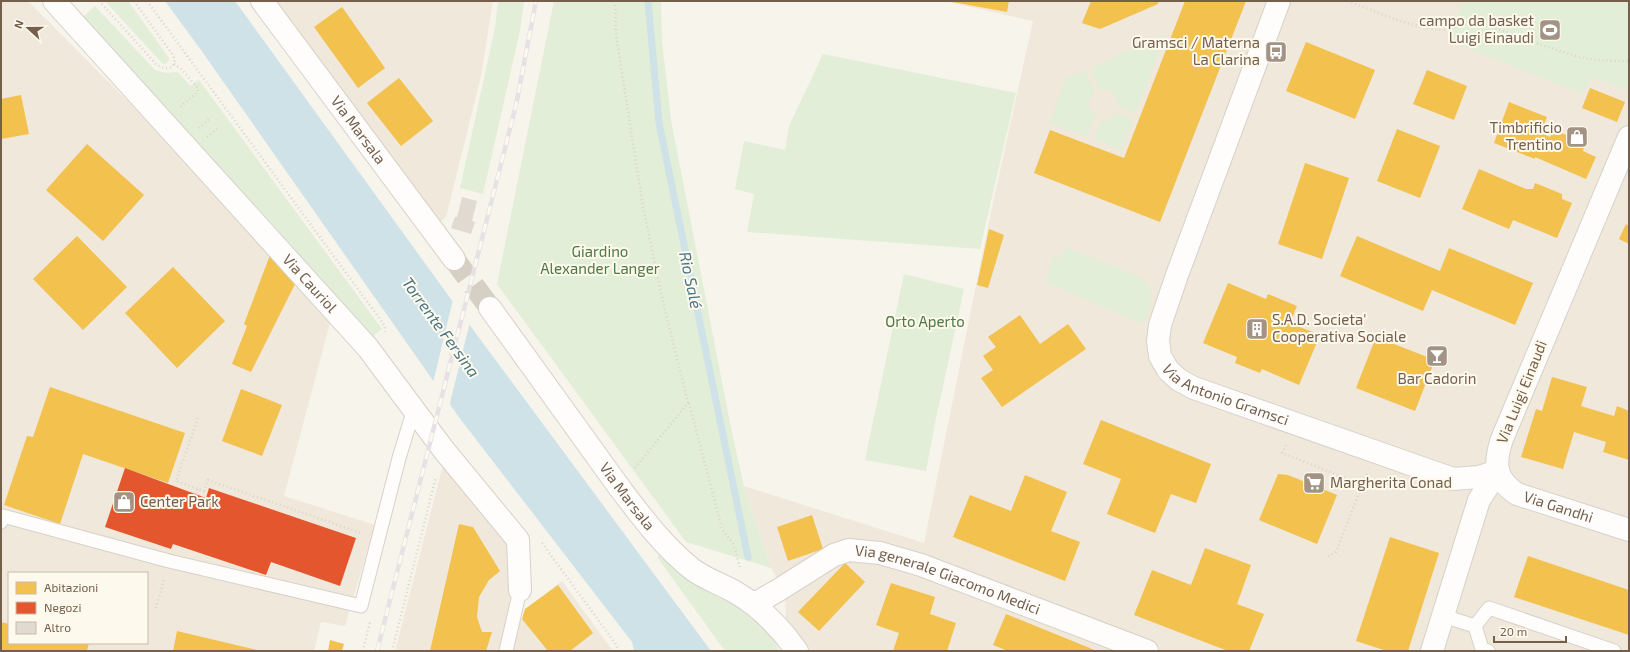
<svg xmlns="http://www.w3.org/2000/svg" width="1630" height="652" viewBox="0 0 1630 652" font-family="'Exo 2',sans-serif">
<rect width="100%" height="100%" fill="#f7f4ec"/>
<!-- residential -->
<g fill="#f0e8da" fill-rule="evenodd">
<path d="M1,1H28L262,236L296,282L330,323L284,496L375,525L345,626L321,622L314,651H1ZM9,573H147V643H9Z"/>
<polygon points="252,1 493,1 481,76 446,217 425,236"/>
<polygon points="944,1 1629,1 1629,651 788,651 787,649 785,591 771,568 744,486 924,543 988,226 1033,21"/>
<polygon points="444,461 508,544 513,572 508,612 522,619 525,609 562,581 612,650 395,651"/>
</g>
<!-- green -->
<g fill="#e2eed7">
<polygon points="105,1 128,1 169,58 167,63 164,64 161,62"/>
<polygon points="498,1 524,1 520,31 483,194 460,188 495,28"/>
<polygon points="554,1 661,1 662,41 671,120 707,305 732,433 744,486 771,568 686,542 497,284"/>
<polygon points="1463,1 1629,1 1629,91 1592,77 1583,94 1449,41"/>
<polygon points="95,6 155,70 167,73 178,72 190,86 199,80 382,329 374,335 410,390 373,344 283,236 82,18"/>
<path d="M1166,33L1136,113L1118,106C1117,95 1111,89 1100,91L1091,68Z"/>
<polygon points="823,54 1016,93 980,249 747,232 754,194 735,189 744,141 785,150 789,126"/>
<path d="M1085,70L1094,93C1087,101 1087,109 1095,115L1087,136L1049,123L1065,79Z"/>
<polygon points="1116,113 1133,119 1122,150 1094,139 1101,121 1108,120"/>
<path d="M1065,247L1141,277C1156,293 1152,302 1145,321L1141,323L1045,282L1053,256L1061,258Z"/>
<polygon points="904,274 964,289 935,423 926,471 865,460"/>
<polygon points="660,554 728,599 771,634 779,651 725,651 657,557"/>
</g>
<!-- water -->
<polygon fill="#cee2e7" points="165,1 235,1 477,335 711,651 634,651 632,642 458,416 201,50"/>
<!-- pier -->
<polygon fill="#f7f4ec" points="453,299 470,322 449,407 433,383"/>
<!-- homes -->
<g fill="#f2c14e">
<polygon points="947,1 1009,1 1007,12"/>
<polygon points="1091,1 1159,1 1158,4 1100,29 1082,23"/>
<polygon points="1185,1 1246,1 1160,222 1034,173 1050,130 1124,158"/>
<polygon points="342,7 385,68 358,88 314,27"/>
<polygon points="1306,42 1375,70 1355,119 1286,91"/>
<polygon points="1427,70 1467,86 1454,120 1413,104"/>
<polygon points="399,78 433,121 401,146 367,103"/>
<polygon points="1590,88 1625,102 1617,122 1582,108"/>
<polygon points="21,95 29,134 1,139 1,99"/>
<polygon points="1509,102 1547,117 1541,133 1550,137 1552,133 1555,134 1557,131 1582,142 1581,146 1584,147 1583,151 1596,157 1586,179 1535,157 1535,159 1494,143"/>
<polygon points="1397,129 1440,146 1420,198 1377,181"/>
<polygon points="87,144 144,195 103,241 46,190"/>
<polygon points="1305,163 1349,178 1322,259 1278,244"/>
<polygon points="1479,169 1526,189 1533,189 1535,183 1562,194 1562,199 1572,203 1557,238 1513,220 1509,229 1462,209"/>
<polygon points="1626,224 1629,226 1629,244 1619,239"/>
<polygon points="989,229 1004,235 988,288 977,285"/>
<polygon points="77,236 127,287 83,330 33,279"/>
<polygon points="1357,236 1440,271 1449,248 1533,283 1515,325 1432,290 1423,311 1340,276"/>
<polygon points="273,247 296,282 251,372 232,364 247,326 244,324"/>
<polygon points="173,267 225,321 177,368 125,313"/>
<polygon points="1228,283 1266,299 1268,294 1297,306 1290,323 1320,335 1299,385 1262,369 1260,373 1235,363 1237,357 1203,343"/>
<polygon points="1020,315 1040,344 1068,324 1086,349 1002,407 981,378 993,370 983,356 996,347 988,337"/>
<polygon points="1376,337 1435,360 1415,411 1356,388"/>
<polygon points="1552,377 1587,387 1581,406 1614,416 1617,406 1629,411 1629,460 1603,452 1606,442 1574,432 1563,469 1521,457 1536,409 1542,411"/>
<polygon points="50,387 185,433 168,483 83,454 60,524 4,505 27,436 33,437"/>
<polygon points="241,389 282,405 262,456 222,441"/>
<polygon points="1101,420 1211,464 1196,503 1171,494 1155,533 1107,514 1121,479 1083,464"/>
<polygon points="1278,474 1288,475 1337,495 1317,544 1259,520"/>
<polygon points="1025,475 1067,492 1051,531 1080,542 1065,581 953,537 970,495 1011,511"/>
<polygon points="812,515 823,549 788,561 777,527"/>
<polygon points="459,524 473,527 500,571 489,580 479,597 477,617 482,632 492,632 486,651 430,651"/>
<polygon points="1390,537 1439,553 1408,651 1387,651 1356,641"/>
<polygon points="1205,548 1251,565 1237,604 1264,614 1249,651 1228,651 1134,615 1152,570 1191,585"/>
<polygon points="1528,556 1629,590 1629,635 1514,597"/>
<polygon points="845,563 865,582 819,631 798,612"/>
<polygon points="891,583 935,597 930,614 956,623 947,651 893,651 899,633 876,625"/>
<polygon points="558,585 593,633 570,651 548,651 522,619 525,609"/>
<polygon points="1006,614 1097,651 1008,651 993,645"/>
<polygon points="1,622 9,624 9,643 89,643 87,651 1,651"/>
<polygon points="177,631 257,650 257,651 173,651"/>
<polygon points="330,640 344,644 342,651 328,651"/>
</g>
<!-- shops -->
<polygon fill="#e4572e" points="125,468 206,498 209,488 356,538 340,586 271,562 266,575 173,544 171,549 105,527"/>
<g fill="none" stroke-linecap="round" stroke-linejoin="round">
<!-- stream -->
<polyline stroke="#cee2e7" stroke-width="7" points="648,1 659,123 748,557"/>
</g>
<!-- building -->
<polygon fill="#e1dad1" points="462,197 477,201 472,221 475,222 471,234 451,228 455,217 457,217"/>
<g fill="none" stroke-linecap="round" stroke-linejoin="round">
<!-- street-tunnel -->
<polyline stroke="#d6cfc4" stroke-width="22" stroke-dasharray="22 11" stroke-linecap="butt" points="454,259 490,308"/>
<!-- lane casing -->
<g stroke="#d6d1ca" stroke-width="15">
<g id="lane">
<polyline points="1,522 3,516 169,561 361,606 399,458 414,409"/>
<polyline points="1443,616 1475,626"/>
<polyline points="1475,626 1489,608 1614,651"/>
<polyline points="1475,626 1482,649 1488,651"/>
<polyline points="506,651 520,590"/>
</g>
</g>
<!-- street casing -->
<g stroke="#d6d1ca" stroke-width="24">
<g id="street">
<path id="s1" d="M54,1L368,348L443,449L518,540L520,590"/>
<path id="s2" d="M262,1L454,259"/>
<path id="s3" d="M1279,1L1177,275L1160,325L1158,341L1160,356L1168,370L1179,380L1194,388L1453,479L1479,477L1498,471"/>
<path id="s4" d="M1629,137L1502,439C1494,463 1494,479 1517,494L1629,530"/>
<path id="s5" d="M490,308L619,487C641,516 663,546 692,569C705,579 721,584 735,592C761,607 780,627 797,651"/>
<path id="s6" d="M754,604L777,591L834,555L849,550L880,553L921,565L1147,651"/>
<polyline points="1432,651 1479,500 1498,471"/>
</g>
</g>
<!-- path -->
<g stroke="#dad4ce" stroke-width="2.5" stroke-dasharray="1 3" stroke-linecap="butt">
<path d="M99,1L156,64C166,72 179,68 173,55L134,1"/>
<polyline points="147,1 385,326 385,332"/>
<polyline points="615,1 616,35 643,207 661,293 688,403 635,468"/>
<path d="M1348,1C1372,10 1428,35 1450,29C1456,28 1461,23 1466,20C1505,29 1541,47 1580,57C1596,61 1613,61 1629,61"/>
<polyline points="174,64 181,69 198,88 198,92 180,107"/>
<polyline points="199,128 209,119"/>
<polyline points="207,137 218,128"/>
<polyline points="689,403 722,529 733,544 740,567"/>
<polyline points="198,418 176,481 204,491 208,480 361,533"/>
<polyline points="1286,445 1282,453 1363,485"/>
<polyline points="196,494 198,489"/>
<polyline points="542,543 615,643 619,651"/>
<polyline points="1328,556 1336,552 1367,473"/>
<polyline points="156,608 164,579"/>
<polyline points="363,651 370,622"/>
<polyline points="392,651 436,477"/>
</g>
<!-- lane -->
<use href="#lane" stroke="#fefdfc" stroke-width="13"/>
<!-- street -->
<use href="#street" stroke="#fefdfc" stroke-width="22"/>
<!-- rail casing -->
<g stroke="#e5e2e5" stroke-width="4.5">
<polyline id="rail" points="377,651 516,105 536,1"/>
</g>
<!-- rail -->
<use href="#rail" stroke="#fef9ed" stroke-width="3" stroke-dasharray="9" stroke-linecap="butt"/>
</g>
<!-- icons -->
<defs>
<g id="stadium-square" transform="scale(1.15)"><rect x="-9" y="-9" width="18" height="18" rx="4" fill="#a29384" stroke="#fef9ed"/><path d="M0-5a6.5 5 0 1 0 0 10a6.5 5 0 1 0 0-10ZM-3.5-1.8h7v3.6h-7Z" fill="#fff"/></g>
<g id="bus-square" transform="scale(1.15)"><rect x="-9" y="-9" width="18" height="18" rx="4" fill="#a29384" stroke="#fef9ed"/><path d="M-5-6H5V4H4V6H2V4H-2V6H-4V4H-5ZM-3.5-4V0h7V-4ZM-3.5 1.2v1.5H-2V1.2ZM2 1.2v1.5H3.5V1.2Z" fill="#fff"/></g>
<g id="shop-square" transform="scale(1.15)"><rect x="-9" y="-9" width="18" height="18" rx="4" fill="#a29384" stroke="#fef9ed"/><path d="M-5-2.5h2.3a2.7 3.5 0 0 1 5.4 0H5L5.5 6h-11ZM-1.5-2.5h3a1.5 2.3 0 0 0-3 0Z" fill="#fff"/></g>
<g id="building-square" transform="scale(1.15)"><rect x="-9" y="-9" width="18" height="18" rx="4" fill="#a29384" stroke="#fef9ed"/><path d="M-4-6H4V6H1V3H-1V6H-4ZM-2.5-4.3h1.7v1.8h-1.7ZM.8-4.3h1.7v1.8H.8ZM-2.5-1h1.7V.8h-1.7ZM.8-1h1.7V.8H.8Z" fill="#fff"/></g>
<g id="bar-square" transform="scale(1.15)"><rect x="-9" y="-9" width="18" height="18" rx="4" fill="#a29384" stroke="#fef9ed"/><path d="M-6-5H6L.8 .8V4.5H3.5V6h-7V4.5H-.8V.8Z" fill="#fff"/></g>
<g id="supermarket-square" transform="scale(1.15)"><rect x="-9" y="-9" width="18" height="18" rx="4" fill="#a29384" stroke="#fef9ed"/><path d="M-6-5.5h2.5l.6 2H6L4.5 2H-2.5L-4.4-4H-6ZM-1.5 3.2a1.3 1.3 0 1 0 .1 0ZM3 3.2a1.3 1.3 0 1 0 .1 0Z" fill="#fff"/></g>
</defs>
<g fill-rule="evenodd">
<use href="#stadium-square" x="1550" y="30"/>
<use href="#bus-square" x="1276" y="52"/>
<use href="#shop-square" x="1577" y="137"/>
<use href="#building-square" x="1257" y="329"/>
<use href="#bar-square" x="1437" y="356"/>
<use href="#supermarket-square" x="1314" y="483"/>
<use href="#shop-square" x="124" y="502"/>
</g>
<g text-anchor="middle" stroke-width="4" stroke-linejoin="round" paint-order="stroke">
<!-- poi labels -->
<g font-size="15" fill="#745f4c" stroke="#fef9ed" text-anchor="end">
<text x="1534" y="26">campo da basket<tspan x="1534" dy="17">Luigi Einaudi</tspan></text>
<text x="1260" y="48">Gramsci / Materna<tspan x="1260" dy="17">La Clarina</tspan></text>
<text x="1562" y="133">Timbrificio<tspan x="1562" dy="17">Trentino</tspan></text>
<text x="1272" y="325" text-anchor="start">S.A.D. Societa'<tspan x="1272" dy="17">Cooperativa Sociale</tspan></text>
<text x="1437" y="384" text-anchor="middle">Bar Cadorin</text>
<text x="1330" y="488" text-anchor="start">Margherita Conad</text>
<text x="140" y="507" text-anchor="start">Center Park</text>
</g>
<!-- street labels -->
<g font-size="15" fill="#745f4c" stroke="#fef9ed">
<text dy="5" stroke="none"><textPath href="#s2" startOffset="161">Via Marsala</textPath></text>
<text dy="5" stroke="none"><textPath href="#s1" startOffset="381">Via Cauriol</textPath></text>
<text dy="5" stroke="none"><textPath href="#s3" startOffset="456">Via Antonio Gramsci</textPath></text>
<text transform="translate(1522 392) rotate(-68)" y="5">Via Luigi Einaudi</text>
<text dy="5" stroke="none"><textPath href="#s5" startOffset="233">Via Marsala</textPath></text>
<text dy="5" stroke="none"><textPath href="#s4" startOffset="434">Via Gandhi</textPath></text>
<text dy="5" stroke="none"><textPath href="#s6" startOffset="213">Via generale Giacomo Medici</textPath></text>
</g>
<!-- park labels -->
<g font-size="15" fill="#4e7944" stroke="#fef9ed">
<text x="600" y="257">Giardino<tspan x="600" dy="17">Alexander Langer</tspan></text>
<text x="925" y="327">Orto Aperto</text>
</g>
<!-- water labels -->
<g font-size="16" font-style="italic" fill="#477486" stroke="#fef9ed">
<text transform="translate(691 280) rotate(78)" y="6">Rio Salé</text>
<text transform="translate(441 327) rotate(54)" y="6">Torrente Fersina</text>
</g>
</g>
<!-- border -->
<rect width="1630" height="652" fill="none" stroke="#745f4c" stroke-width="4"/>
<!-- legend -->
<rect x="8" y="572" width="140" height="72" fill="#fef9ed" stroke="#c7bbad"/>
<rect x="16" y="582" width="20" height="12" fill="#f2c14e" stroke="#c7bbad"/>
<text x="44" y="592" font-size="12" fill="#745f4c">Abitazioni</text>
<rect x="16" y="602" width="20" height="12" fill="#e4572e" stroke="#c7bbad"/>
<text x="44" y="612" font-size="12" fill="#745f4c">Negozi</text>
<rect x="16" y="622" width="20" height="12" fill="#e1dad1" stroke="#c7bbad"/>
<text x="44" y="632" font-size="12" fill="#745f4c">Altro</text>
<!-- north arrow -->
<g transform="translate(28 28) rotate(291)" stroke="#fef9ed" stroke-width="3" paint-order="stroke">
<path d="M0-3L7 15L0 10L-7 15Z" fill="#745f4c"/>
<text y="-6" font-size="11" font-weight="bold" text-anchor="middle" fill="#745f4c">N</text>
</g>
<!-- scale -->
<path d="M1494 636v6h72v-6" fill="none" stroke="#745f4c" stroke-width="2"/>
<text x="1500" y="636" font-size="12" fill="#745f4c" stroke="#fef9ed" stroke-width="3" paint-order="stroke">20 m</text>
</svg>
